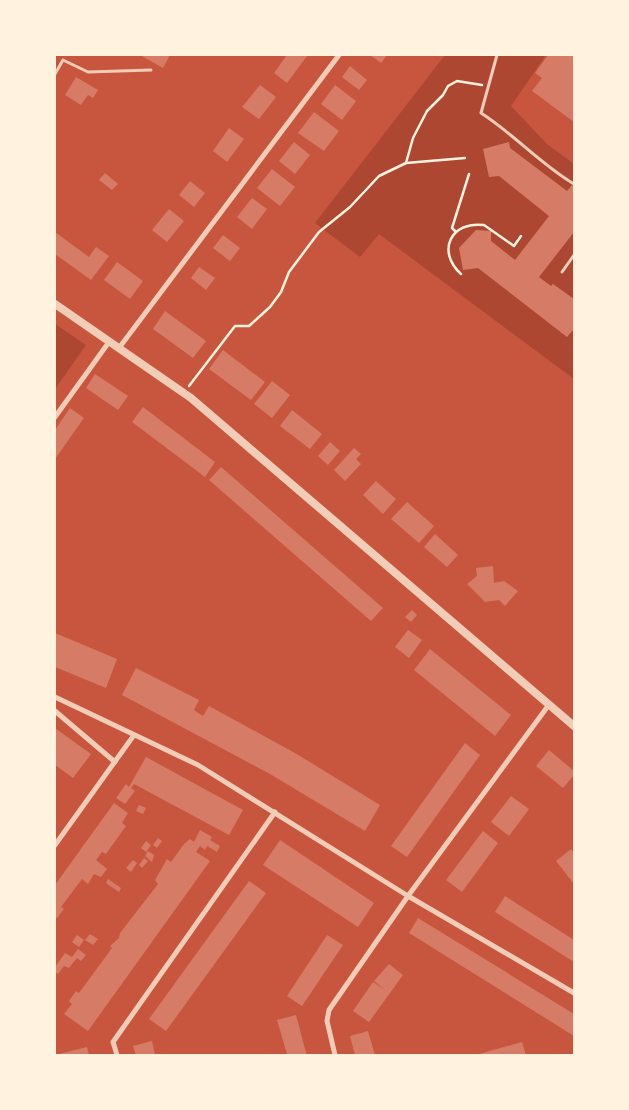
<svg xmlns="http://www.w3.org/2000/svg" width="629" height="1110" viewBox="0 0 629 1110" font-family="'Fira Sans Condensed',sans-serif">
<rect width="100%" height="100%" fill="#c8553d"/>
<!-- green -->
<g fill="#ae4732">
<polygon points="445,55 546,55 511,106 547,144 574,164 574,379 379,234 360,257 315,223"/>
<polygon points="55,324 86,345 55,389"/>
</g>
<!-- building -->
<g fill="#d67c66">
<polygon points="140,55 170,55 163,68"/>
<polygon points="287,55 307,56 287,83 274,73"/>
<polygon points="370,55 387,55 381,63"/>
<polygon points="548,55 574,55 574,122 532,91 542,78 535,73"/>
<polygon points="350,66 367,80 359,90 342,77"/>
<polygon points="76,77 98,90 93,98 88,95 81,105 65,95"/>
<polygon points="260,85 276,97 259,119 242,107"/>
<polygon points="335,85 356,101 342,120 321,104"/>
<polygon points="314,112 339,131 324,151 298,133"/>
<polygon points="229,128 244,139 227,162 213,151"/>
<polygon points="294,142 310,155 295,174 279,161"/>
<polygon points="509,142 510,148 567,191 572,185 574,187 574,232 539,277 551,286 553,284 574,299 574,329 567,337 478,268 463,270 459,248 476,230 491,231 491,241 515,260 549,216 499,176 489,177 483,149"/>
<polygon points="272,169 295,187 280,206 257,188"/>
<polygon points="105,173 118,184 112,190 99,180"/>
<polygon points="190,181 205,193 194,207 179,195"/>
<polygon points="252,198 267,209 252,229 237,217"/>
<polygon points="169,209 184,221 167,242 152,230"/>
<polygon points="55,232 89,257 96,247 109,256 91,280 55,254"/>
<polygon points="223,235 240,248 230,261 213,248"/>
<polygon points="117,262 143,281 130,299 104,280"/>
<polygon points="199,267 215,278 206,290 191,278"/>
<polygon points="165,311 206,341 193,358 153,329"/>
<polygon points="223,350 265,382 251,400 209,369"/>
<polygon points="95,374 128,396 118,410 86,388"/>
<polygon points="272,381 290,395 272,418 254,404"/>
<polygon points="143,407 215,462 205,477 132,422"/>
<polygon points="70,408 84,418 55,459 55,430"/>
<polygon points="292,410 322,434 310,449 280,426"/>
<polygon points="330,442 340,451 328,465 318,456"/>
<polygon points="354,448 361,454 356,459 361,464 345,481 334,470"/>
<polygon points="221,467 383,608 371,621 209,480"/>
<polygon points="376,481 396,499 383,514 363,495"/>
<polygon points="407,502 434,526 419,543 391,519"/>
<polygon points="435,534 458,555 447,567 424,547"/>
<polygon points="493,566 494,583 504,581 518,591 505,606 499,600 485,602 467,584 477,576 476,568"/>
<polygon points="412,610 417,615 411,622 405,617"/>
<polygon points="408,630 422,640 409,658 395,647"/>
<polygon points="55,633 117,659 106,688 55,667"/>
<polygon points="430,649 511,715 495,736 414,670"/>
<polygon points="136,668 199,700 194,710 203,716 209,706 295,753 380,805 365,831 270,774 122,695"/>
<polygon points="55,728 91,754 73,778 55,765"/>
<polygon points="465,743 480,755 407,857 391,846"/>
<polygon points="549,750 574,771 574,775 563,788 536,766"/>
<polygon points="146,757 243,810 229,835 134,784 131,788 135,791 125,804 116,798 126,784 129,787"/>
<polygon points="511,796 529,809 509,836 491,822"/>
<polygon points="114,803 128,813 122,823 126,826 106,854 102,852 96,860 107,869 101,877 94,874 88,884 82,879 61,907 64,909 57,918 55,917 55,885"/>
<polygon points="139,805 146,808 143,814 136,811"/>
<polygon points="200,830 212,837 210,840 220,846 217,852 207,846 205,850 200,846 196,852 210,861 88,1031 64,1014 72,1004 69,1001 76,991 79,993 112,948 110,946 119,938 120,933 158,884 155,880 167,859 171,862 184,844 190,839 194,842"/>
<polygon points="483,831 498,843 462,892 446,880"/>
<polygon points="158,838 162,841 157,848 153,845"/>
<polygon points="280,840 374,903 358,927 263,865"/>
<polygon points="146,841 151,845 146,852 141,848"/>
<polygon points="571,849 574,853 574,884 556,861"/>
<polygon points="148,851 154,855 152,862 145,856"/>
<polygon points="144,858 148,861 142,868 139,865"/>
<polygon points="133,860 137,863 131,872 126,868"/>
<polygon points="108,879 121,888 119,892 106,883"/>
<polygon points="249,881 266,893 166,1031 149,1019"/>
<polygon points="505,896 574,940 574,962 495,912"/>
<polygon points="418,918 574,1014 574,1036 409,933"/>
<polygon points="90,934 98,939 93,945 85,940"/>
<polygon points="77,935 84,940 79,947 72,942"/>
<polygon points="327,935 343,945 302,1006 287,996"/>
<polygon points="78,949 86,955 81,961 77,958 69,968 64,966 58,974 55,972 55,967 65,953 72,957"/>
<polygon points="389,964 403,975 369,1022 353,1011 373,982 385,990 374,981"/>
<polygon points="296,1015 305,1049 307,1055 287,1054 277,1020"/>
<polygon points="368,1031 375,1055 355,1055 350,1036"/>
<polygon points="152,1041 155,1055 136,1055 133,1046"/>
<polygon points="522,1042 526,1055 479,1055 479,1054"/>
<polygon points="87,1047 89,1055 59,1055 59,1054"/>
</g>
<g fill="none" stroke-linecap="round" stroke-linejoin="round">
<!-- path -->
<g stroke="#fff3e0" stroke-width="2.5">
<polyline points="406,163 413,138 427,111 443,95 448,86 457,81 482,85"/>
<polyline points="455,231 452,228 469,174"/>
<path d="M461,274C436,251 451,221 484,225L514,246L521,236"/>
<polyline points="189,386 235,326 249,326 270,307 281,292 289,272 319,232 350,207 379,176 406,163 465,158"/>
</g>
<!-- service -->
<g stroke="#f1ccb7" stroke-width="3">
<path d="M497,55L481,113C514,134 540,164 574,184"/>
<polyline points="55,74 63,60 88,72 151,70"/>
<polyline points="562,272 574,255"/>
</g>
<!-- minor -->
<g stroke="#f1ccb7" stroke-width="5">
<polyline points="119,348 339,55"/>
<polyline points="55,417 109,342"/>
<polyline points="55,697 198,765 408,896 574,993"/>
<polyline points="55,711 115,762"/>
<polyline points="55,845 134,735"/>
<polyline points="117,1055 113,1042 275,812"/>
<polyline points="335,1055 327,1021 329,1010 408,896 548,706"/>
</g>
<!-- tertiary -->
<polyline stroke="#f1ccb7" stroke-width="8" points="55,304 191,398 574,726"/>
</g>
<!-- border -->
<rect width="629" height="1110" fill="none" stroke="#fff3e0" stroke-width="112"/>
</svg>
